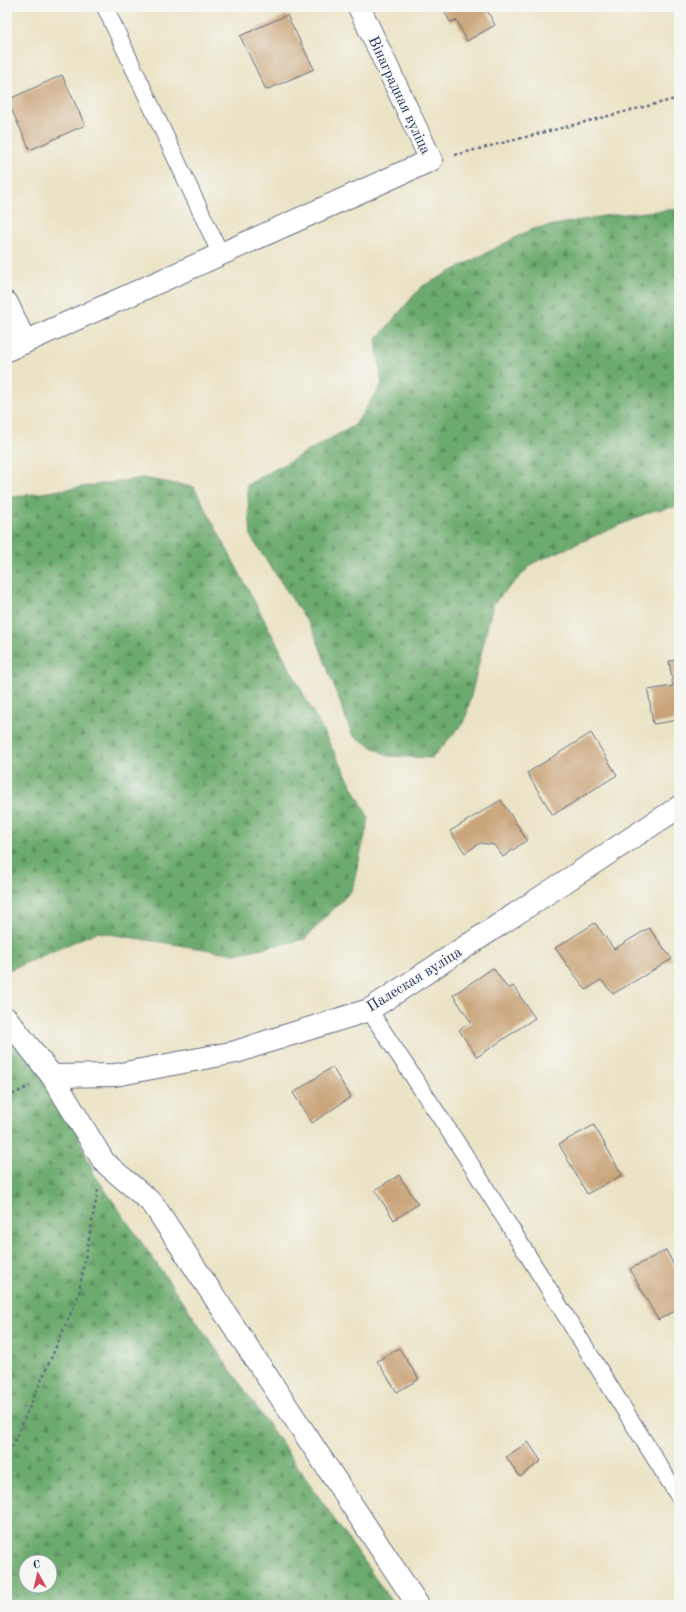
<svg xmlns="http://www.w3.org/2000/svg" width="686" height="1612" viewBox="0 0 686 1612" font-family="'Old Standard TT',serif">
<defs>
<pattern id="forest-firs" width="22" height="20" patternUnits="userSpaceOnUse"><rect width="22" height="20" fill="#6cab6d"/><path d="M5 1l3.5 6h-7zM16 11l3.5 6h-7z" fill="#588c5d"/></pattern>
</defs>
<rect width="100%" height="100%" fill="#f6f6f2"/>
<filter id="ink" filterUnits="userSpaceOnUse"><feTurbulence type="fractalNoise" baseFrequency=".025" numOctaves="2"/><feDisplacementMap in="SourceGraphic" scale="8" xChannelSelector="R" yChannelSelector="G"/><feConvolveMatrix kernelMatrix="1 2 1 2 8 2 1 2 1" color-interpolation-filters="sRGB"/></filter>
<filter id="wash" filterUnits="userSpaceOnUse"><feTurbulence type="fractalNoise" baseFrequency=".012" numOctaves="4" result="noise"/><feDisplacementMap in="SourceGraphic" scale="16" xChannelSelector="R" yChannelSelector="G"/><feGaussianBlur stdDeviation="0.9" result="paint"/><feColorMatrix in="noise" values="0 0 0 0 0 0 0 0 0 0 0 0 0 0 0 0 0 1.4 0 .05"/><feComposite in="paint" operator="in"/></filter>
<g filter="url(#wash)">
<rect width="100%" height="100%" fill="#ebe3c5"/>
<!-- forest -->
<g fill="url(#forest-firs)" stroke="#446d66" fill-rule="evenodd">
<polygon points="679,209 679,506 652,511 533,563 493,604 465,721 432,758 388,756 352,735 314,632 251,537 247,485 355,425 382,384 376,340 421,287 532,229 603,216"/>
<polygon points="142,478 194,487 369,818 352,890 305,939 235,954 97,932 7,971 7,498"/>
<path d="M7,1015L52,1076L94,1174L394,1605H7ZM26,1562H50V1586H26Z"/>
</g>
<g id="blocks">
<!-- building -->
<g fill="#c9a479">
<polygon points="442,7 485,7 495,25 467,41 456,20 450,22"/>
<polygon points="287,15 314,69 266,90 240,36"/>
<polygon points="62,75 85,125 30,150 7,100"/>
<polygon points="679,660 679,720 653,724 648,690 673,686 669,661"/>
<polygon points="591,733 617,775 553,815 527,773"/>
<polygon points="501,800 527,840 503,857 494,845 480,843 465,853 450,831"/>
<polygon points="595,923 614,949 649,928 672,959 613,994 601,980 586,990 555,948"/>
<polygon points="493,968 508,989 513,986 535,1018 477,1057 459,1030 471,1022 453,995"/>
<polygon points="332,1067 351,1097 312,1123 293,1093"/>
<polygon points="594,1125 622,1175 587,1194 559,1144"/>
<polygon points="399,1175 418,1204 394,1220 375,1190"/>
<polygon points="666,1250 679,1275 679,1309 658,1320 630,1269"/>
<polygon points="399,1348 419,1379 397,1392 377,1361"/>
<polygon points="528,1442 541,1461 520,1477 506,1457"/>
</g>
</g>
</g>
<g filter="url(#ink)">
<use href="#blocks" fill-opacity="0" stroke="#646e82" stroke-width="1"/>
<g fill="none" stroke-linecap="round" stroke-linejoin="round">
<!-- service casing -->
<g stroke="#646e82" stroke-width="18">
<g id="service">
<polyline points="105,7 221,255"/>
<polyline points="369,1010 465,1155 679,1497"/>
</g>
</g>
<!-- minor casing -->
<g stroke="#646e82" stroke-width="24">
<g id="minor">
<polyline points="7,303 25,342"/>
<polyline points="7,350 431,160 359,7"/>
<polyline points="7,1019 52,1076 104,1162 153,1204 418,1605"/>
<polyline points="52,1076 115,1075 236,1052 269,1041 369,1010 679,807"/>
</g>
</g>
<!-- path -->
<g stroke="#646e82" stroke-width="2.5" stroke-dasharray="3 3" stroke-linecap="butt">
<polyline points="455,155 679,98"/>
<polyline points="7,1097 30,1086"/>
<polyline points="7,1458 78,1297 98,1190"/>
</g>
<!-- service -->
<use href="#service" stroke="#fff" stroke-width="16"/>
<!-- minor -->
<use href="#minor" stroke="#fff" stroke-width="22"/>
</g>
</g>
<g text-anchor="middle" stroke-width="3" stroke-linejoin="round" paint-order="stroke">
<!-- street labels -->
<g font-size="15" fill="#1b2f5e" stroke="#f6f6f2">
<text transform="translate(400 95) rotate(65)" y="5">Вінаградная вуліца</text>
<text transform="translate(414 979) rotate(-32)" y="5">Палеская вуліца</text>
</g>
</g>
<!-- margin -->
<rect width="686" height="1612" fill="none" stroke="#f6f6f2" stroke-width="24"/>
<!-- north arrow -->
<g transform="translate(38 1574) rotate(352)"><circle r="19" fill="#f6f6f2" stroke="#9ea6b7"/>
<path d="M0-3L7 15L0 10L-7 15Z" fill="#d1495b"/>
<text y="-6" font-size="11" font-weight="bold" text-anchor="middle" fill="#1b2f5e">С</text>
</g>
</svg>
